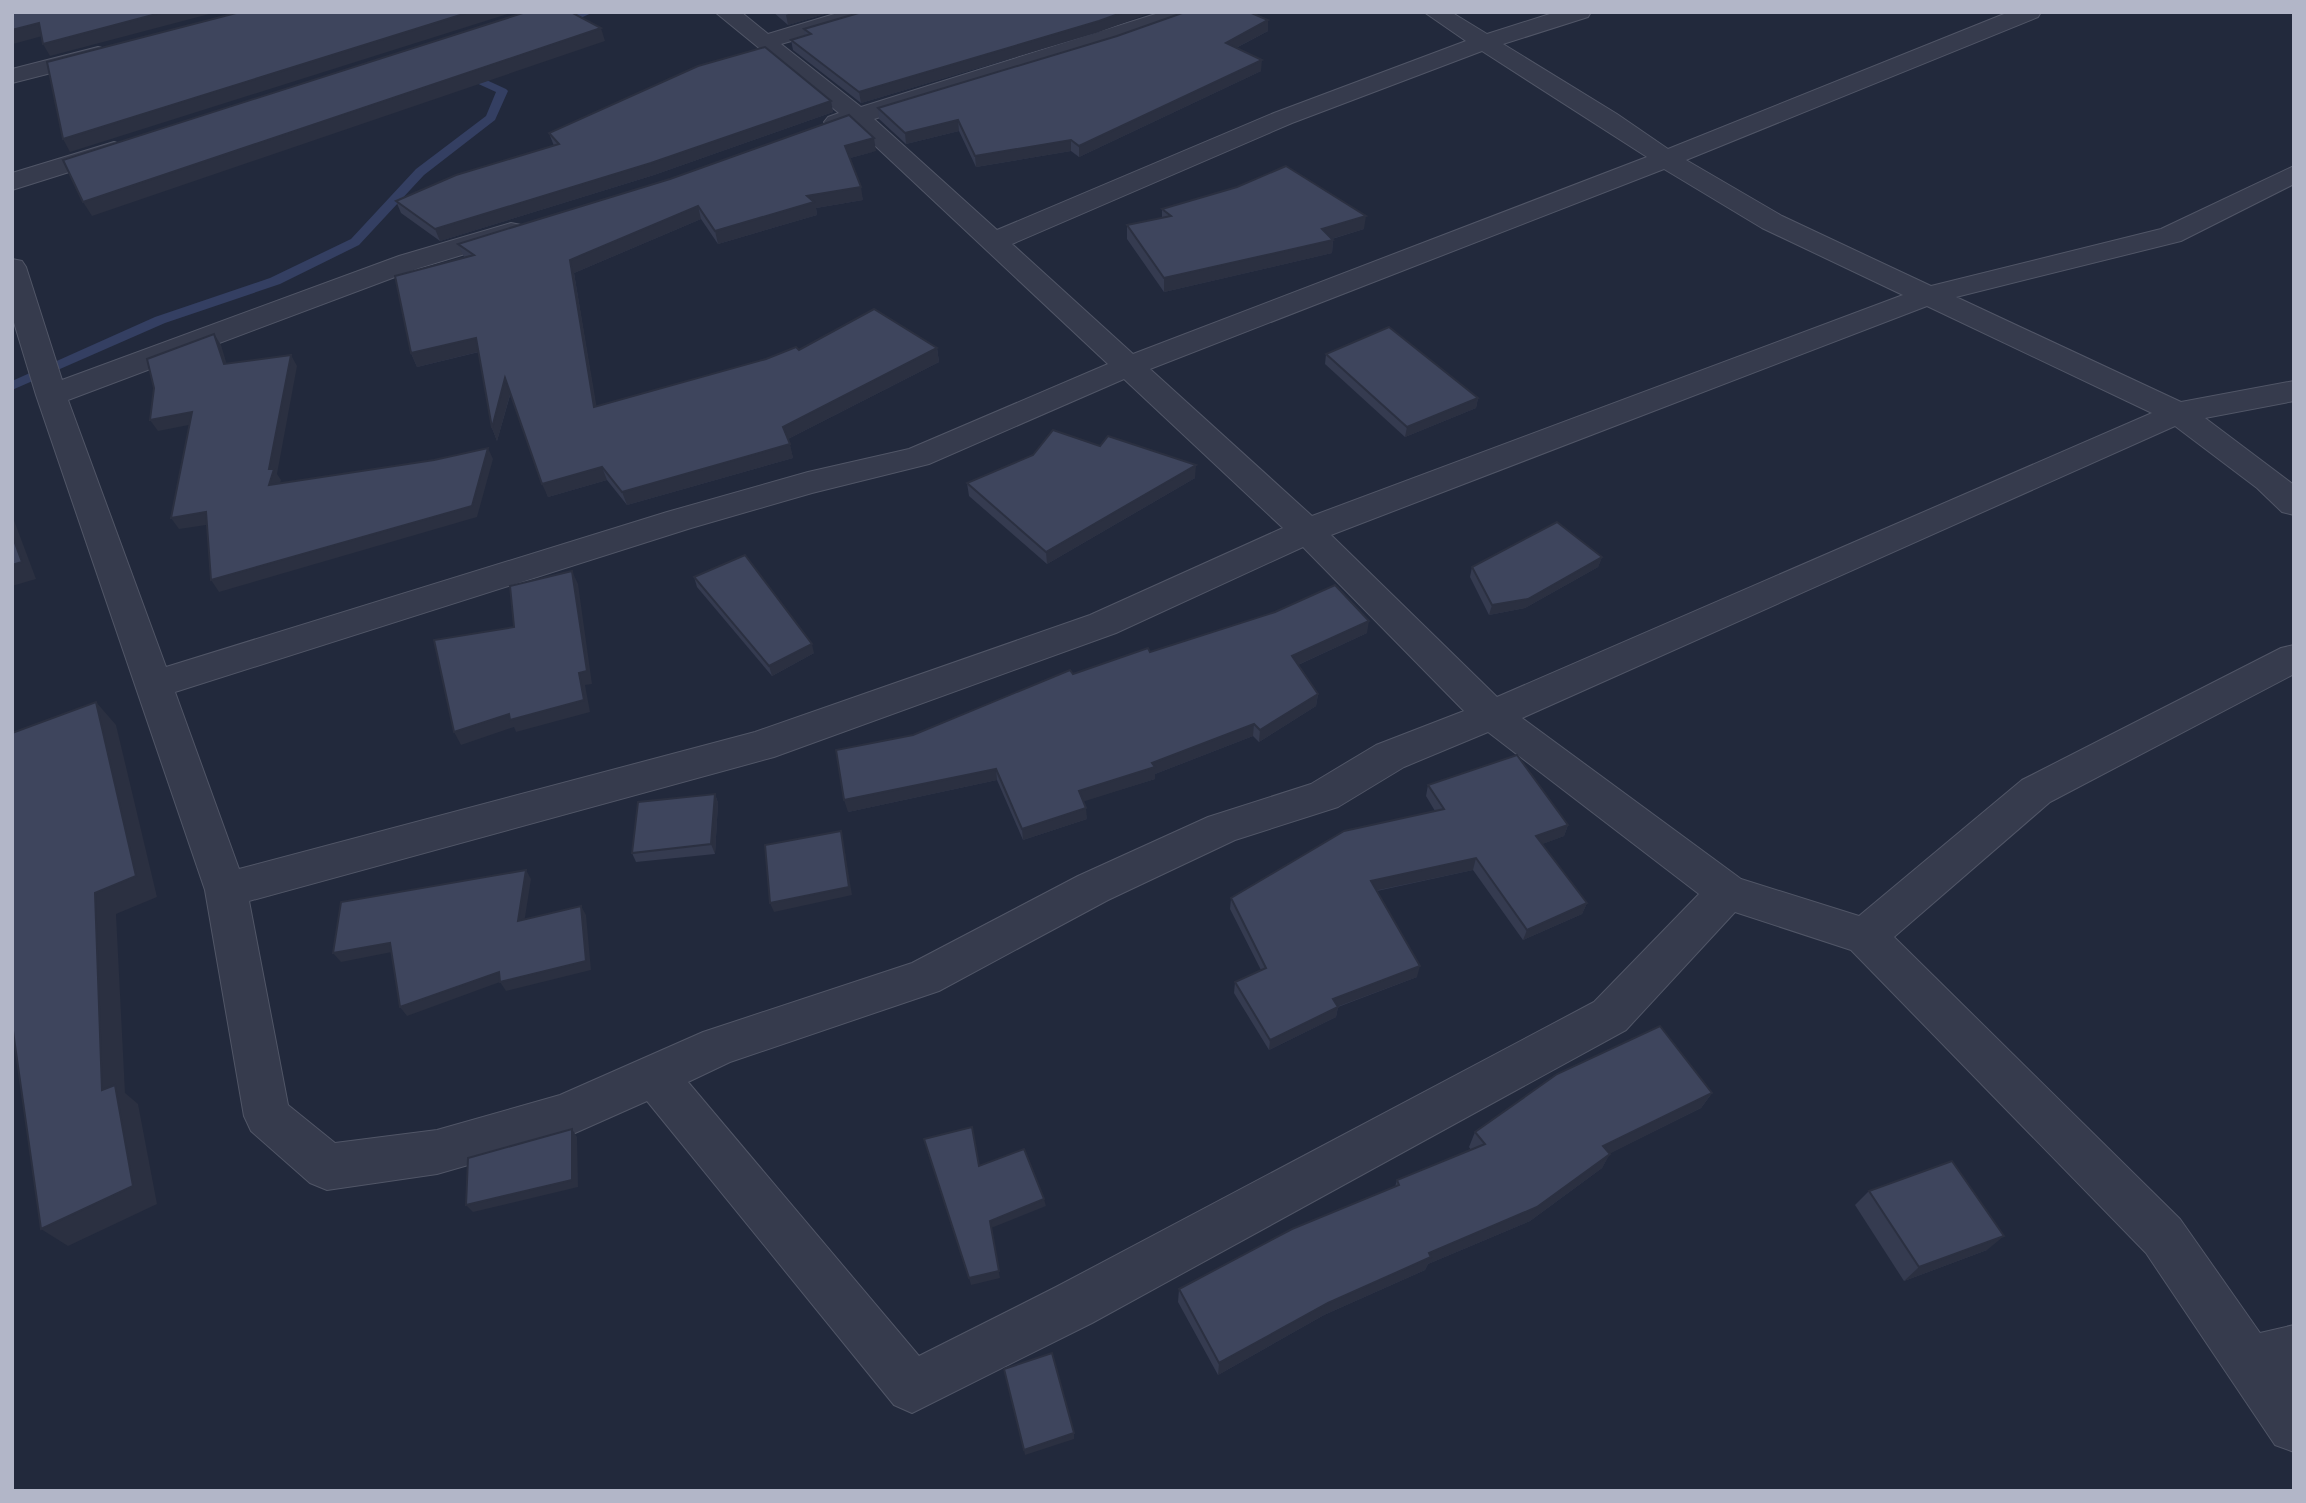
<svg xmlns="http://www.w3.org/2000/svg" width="2306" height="1503" viewBox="0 0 2306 1503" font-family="Montserrat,sans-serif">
<rect width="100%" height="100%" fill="#22293c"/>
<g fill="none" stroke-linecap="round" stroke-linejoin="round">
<!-- stream -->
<g fill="#343f62" fill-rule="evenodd">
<polygon points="579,12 594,12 560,27 551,25"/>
<polygon points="461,72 469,72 506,89 508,91 495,120 424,175 359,245 280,284 165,323 12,390 12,381 155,317 270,278 351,239 416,169 486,116 496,92 461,76"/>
</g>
<!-- minor casing -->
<g stroke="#515667" stroke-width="2">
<g id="minor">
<path d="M715,12H741L768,34L841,12H877L874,17L781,44L861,107L1162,12H1196L1193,17L1116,44L874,119L997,230L1274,113L1466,41L1424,12H1451L1487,34L1556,12H1591L1588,17L1503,44L1617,114L1668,149L2009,12H2041L2038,17L1686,160L1782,216L1931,286L2161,229L2294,166V184L2181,241L1956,297L2181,402L2294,381V401L2205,418L2294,485V515L2282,512L2257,488L2175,426L1522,718L1741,879L1859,916L2022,780L2281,648L2294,645V674L2050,802L1894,937L2180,1219L2260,1333L2294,1325V1377H2292L2294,1380V1452L2275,1445L2146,1253L1851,950L1735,912L1626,1030L1092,1323L912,1413L894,1405L647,1101L566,1137L437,1174L327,1190L310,1183L251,1131L244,1116L205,890L36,395L12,316V259L22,261L26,267L62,380L399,256L511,223L521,225L525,231L521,237L419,268L68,400L166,667L667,512L808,472L909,449L1108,364L853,125L837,130L828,127L824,122L828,117L839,113ZM1482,51L1647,157L1133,354L1012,244L1292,123ZM1664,169L1762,228L1903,295L1312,516L1150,369ZM1927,306L2152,413L1497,697L1331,535ZM1124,379L1283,528L1090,615L755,732L239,869L175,692L691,528L812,493L929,464ZM1303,547L1464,711L1376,745L1311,784L1208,817L1078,876L912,963L703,1032L560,1095L437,1130L335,1143L288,1105L249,901L774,757L1116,633ZM1488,732L1699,894L1594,1002L1056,1287L919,1356L688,1082L730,1062L939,991L1108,900L1235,840L1338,807L1404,767Z"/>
<polygon points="98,47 106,49 110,54 106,59 12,83 12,69"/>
<polygon points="114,142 123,145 127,150 123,155 12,190 12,173"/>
</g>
</g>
<!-- minor -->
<use href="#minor" fill="#363b4d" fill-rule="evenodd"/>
</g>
<!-- wall -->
<g fill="#353b50">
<polygon points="773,12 831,12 788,25"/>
<polygon points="1268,20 1268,31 1236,48 1261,71 1079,157 1071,151 976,167 959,131 906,144 879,119 878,108 1117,36"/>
<polygon points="804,29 1099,32 861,103 793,50 791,40 805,36"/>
<polygon points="831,101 833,112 654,175 440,241 401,213 396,201 554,146 549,133"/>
<polygon points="876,151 850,158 863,200 816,208 817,215 718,244 701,219 574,273 596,407 799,350 937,348 939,362 788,439 793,458 627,505 607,480 548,497 511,392 497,441 492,428 479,352 417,367 411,353 464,257 458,244"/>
<polygon points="1162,209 1364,229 1332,239 1333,240 1332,253 1164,292 1127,239 1127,225 1162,218"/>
<polygon points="1326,354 1478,398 1476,408 1405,437 1325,364"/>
<polygon points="1100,446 1195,478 1047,564 969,496 967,483"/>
<polygon points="1602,557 1598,567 1525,608 1489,615 1470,577 1472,567"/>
<polygon points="694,577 814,653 772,676 697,587"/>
<polygon points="1367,633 1298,665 1318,694 1316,706 1259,742 1253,736 1155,774 1155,779 1083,801 1087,819 1023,840 997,780 848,812 913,735 1073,674 1150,652"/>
<polygon points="1428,785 1568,825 1564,836 1542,844 1587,903 1582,914 1523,940 1473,870 1377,891 1417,977 1338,1007 1336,1017 1269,1050 1234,993 1235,982 1261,970 1230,909 1231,898 1435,811 1426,796"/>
<polygon points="715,794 718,803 715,854 636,862 632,853"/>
<polygon points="1712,1093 1701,1108 1610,1153 1602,1168 1530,1221 1428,1264 1425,1270 1324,1315 1218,1375 1178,1302 1179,1289 1395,1187 1397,1180 1471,1150 1469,1147 1475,1132"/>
<polygon points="1869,1191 1987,1250 1904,1281 1855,1205"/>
</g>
<!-- shaded-wall -->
<g fill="#2b3041">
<polygon points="164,12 217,12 50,56 43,44"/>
<polygon points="470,12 514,12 70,152 63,139"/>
<polygon points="794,12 831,12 788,25 786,15"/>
<polygon points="1124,12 1153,12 1099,32 861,103 859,92"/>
<polygon points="1268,20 1268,31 1226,53 1226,43"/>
<polygon points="39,23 46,35 13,44 12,30"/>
<polygon points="601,28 605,41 92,216 83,202"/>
<polygon points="1262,60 1261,71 1079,157 1079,146"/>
<polygon points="831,101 833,112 654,175 440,241 435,229"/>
<polygon points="958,120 959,131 906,144 905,133"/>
<polygon points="874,138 876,151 847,159 845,146"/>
<polygon points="1071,140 1071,151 976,167 975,156"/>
<polygon points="861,187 863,200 816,208 817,215 718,244 715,231 807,196"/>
<polygon points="698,206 701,219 574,273 599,421 594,407 570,260"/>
<polygon points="1366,216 1364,229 1321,242 1322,229"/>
<polygon points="1333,240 1332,253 1164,292 1164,278"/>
<polygon points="214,334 221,345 230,375 224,364"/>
<polygon points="476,338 482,351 417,367 411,353"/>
<polygon points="937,348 939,362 786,440 783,427"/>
<polygon points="291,355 297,366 277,474 281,480 276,496 269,485 269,469"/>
<polygon points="505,378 511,391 497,441 492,428"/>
<polygon points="1478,398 1476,408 1405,437 1407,427"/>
<polygon points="192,412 199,423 158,431 150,420"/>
<polygon points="790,444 793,458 627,505 622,492"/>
<polygon points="488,448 493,459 477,517 219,592 211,580"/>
<polygon points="1196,465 1195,478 1047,564 1046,552"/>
<polygon points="602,467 607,480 548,497 542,484"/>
<polygon points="206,512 213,524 179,529 171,518"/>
<polygon points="12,515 36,579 12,586"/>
<polygon points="1602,557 1598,567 1525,608 1489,615 1492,605"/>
<polygon points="572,571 578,584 592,684 585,685 590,712 516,732 514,727 461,745 454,732 579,673"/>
<polygon points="1369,621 1367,633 1291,668 1292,656"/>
<polygon points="812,644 814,653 772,676 769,666"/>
<polygon points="1318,694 1316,706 1259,742 1260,730"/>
<polygon points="96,702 116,725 157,897 116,914 125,1093 138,1104 157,1204 68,1246 41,1229 102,1090 95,893"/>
<polygon points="1254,724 1253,736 1155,774 1155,779 1079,803 1079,791"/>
<polygon points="996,769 997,780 848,812 844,800"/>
<polygon points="715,794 718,803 715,854 711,844"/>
<polygon points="1086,808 1087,819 1023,840 1022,829"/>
<polygon points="1568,825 1564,836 1532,848 1536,836"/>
<polygon points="841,831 843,840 852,895 774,912 770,903"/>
<polygon points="1476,858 1473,870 1369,892 1371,881"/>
<polygon points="526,870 531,879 523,930 518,921"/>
<polygon points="1587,903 1582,914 1523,940 1527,930"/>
<polygon points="581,906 586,915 591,970 506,991 500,982 407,1016 400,1007"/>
<polygon points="390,943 397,951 341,962 333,953"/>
<polygon points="1420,966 1417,977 1331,1009 1333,999"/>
<polygon points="1338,1007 1336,1017 1269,1050 1270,1040"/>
<polygon points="1712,1093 1701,1108 1595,1161 1603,1146"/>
<polygon points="572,1129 577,1137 578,1187 473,1212 466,1205"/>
<polygon points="1610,1154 1602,1168 1530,1221 1428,1264 1425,1270 1324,1315 1218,1375 1219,1363 1328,1303 1429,1253"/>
<polygon points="1044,1199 1046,1206 991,1228 1000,1278 971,1285 969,1278 990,1221"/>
<polygon points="2004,1236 1987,1250 1904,1281 1919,1267"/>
<polygon points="1074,1433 1074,1439 1025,1455 1024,1450"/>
</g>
<!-- building -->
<g fill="#3e455d" stroke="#2b3041" stroke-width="2">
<polygon points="12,12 164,12 43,44 39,23 12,30"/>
<polygon points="240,12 470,12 63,139 47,62"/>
<polygon points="526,12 571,12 601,28 83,202 63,160"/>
<polygon points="862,12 1124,12 1099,21 859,92 791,40 811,34 804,29"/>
<polygon points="1185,12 1249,12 1268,20 1226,43 1262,60 1079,146 1071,140 975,156 958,120 905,133 878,108 1117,36"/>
<polygon points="765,47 831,101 651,163 435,229 396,201 456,175 559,144 549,133 698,66"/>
<polygon points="849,115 874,138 845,146 861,187 807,196 814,202 715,231 698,206 570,260 594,407 766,359 796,347 799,350 874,309 937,348 783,427 790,444 622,492 602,467 542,484 505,378 492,428 476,338 411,353 395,276 474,255 458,244 670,179"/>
<polygon points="1286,166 1366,216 1322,229 1333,240 1164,278 1127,225 1171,216 1162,209 1237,187"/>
<polygon points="1389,327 1478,398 1407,427 1326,354"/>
<polygon points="214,334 224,364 291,355 269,469 274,469 269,485 434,460 488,448 472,506 211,580 206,512 171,518 192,412 150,420 154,388 147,359"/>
<polygon points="1053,430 1100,446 1108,436 1196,465 1046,552 967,483 1033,455"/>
<polygon points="1557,522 1602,557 1528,599 1492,605 1472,567"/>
<polygon points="12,535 22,562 12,565"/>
<polygon points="745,555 812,644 769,666 694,577"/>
<polygon points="572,571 587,671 579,673 584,700 510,720 509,714 454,732 434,640 514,627 510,586"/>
<polygon points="1335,585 1369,621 1292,656 1318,694 1260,730 1254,724 1152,763 1155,767 1079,791 1086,808 1022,829 996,769 844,800 836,750 913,735 1070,670 1073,674 1148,648 1150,652 1275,612"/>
<polygon points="96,702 136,876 95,893 102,1090 115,1085 133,1186 41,1229 12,1024 12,733"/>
<polygon points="1517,755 1568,825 1536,836 1587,903 1527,930 1476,858 1371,881 1420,966 1333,999 1338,1007 1270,1040 1235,982 1266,968 1231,898 1344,831 1444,809 1428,785"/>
<polygon points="715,794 711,844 632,853 638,802"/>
<polygon points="841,831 849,887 770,903 765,845"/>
<polygon points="526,870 518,921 581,906 586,961 500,982 499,972 400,1007 390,943 333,953 341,902"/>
<polygon points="1660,1026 1712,1093 1603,1146 1610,1154 1537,1207 1429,1253 1431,1257 1328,1303 1219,1363 1179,1289 1292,1229 1399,1185 1397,1180 1485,1144 1475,1132 1557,1074"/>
<polygon points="972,1127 979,1166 1024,1149 1044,1199 990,1221 999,1271 969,1278 924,1139"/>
<polygon points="572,1129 572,1180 466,1205 468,1158"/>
<polygon points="1952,1161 2004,1236 1919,1267 1869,1191"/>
<polygon points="1052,1353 1074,1433 1024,1450 1004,1369"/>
</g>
<!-- border -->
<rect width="2306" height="1503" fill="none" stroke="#b2b6c8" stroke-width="28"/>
</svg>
